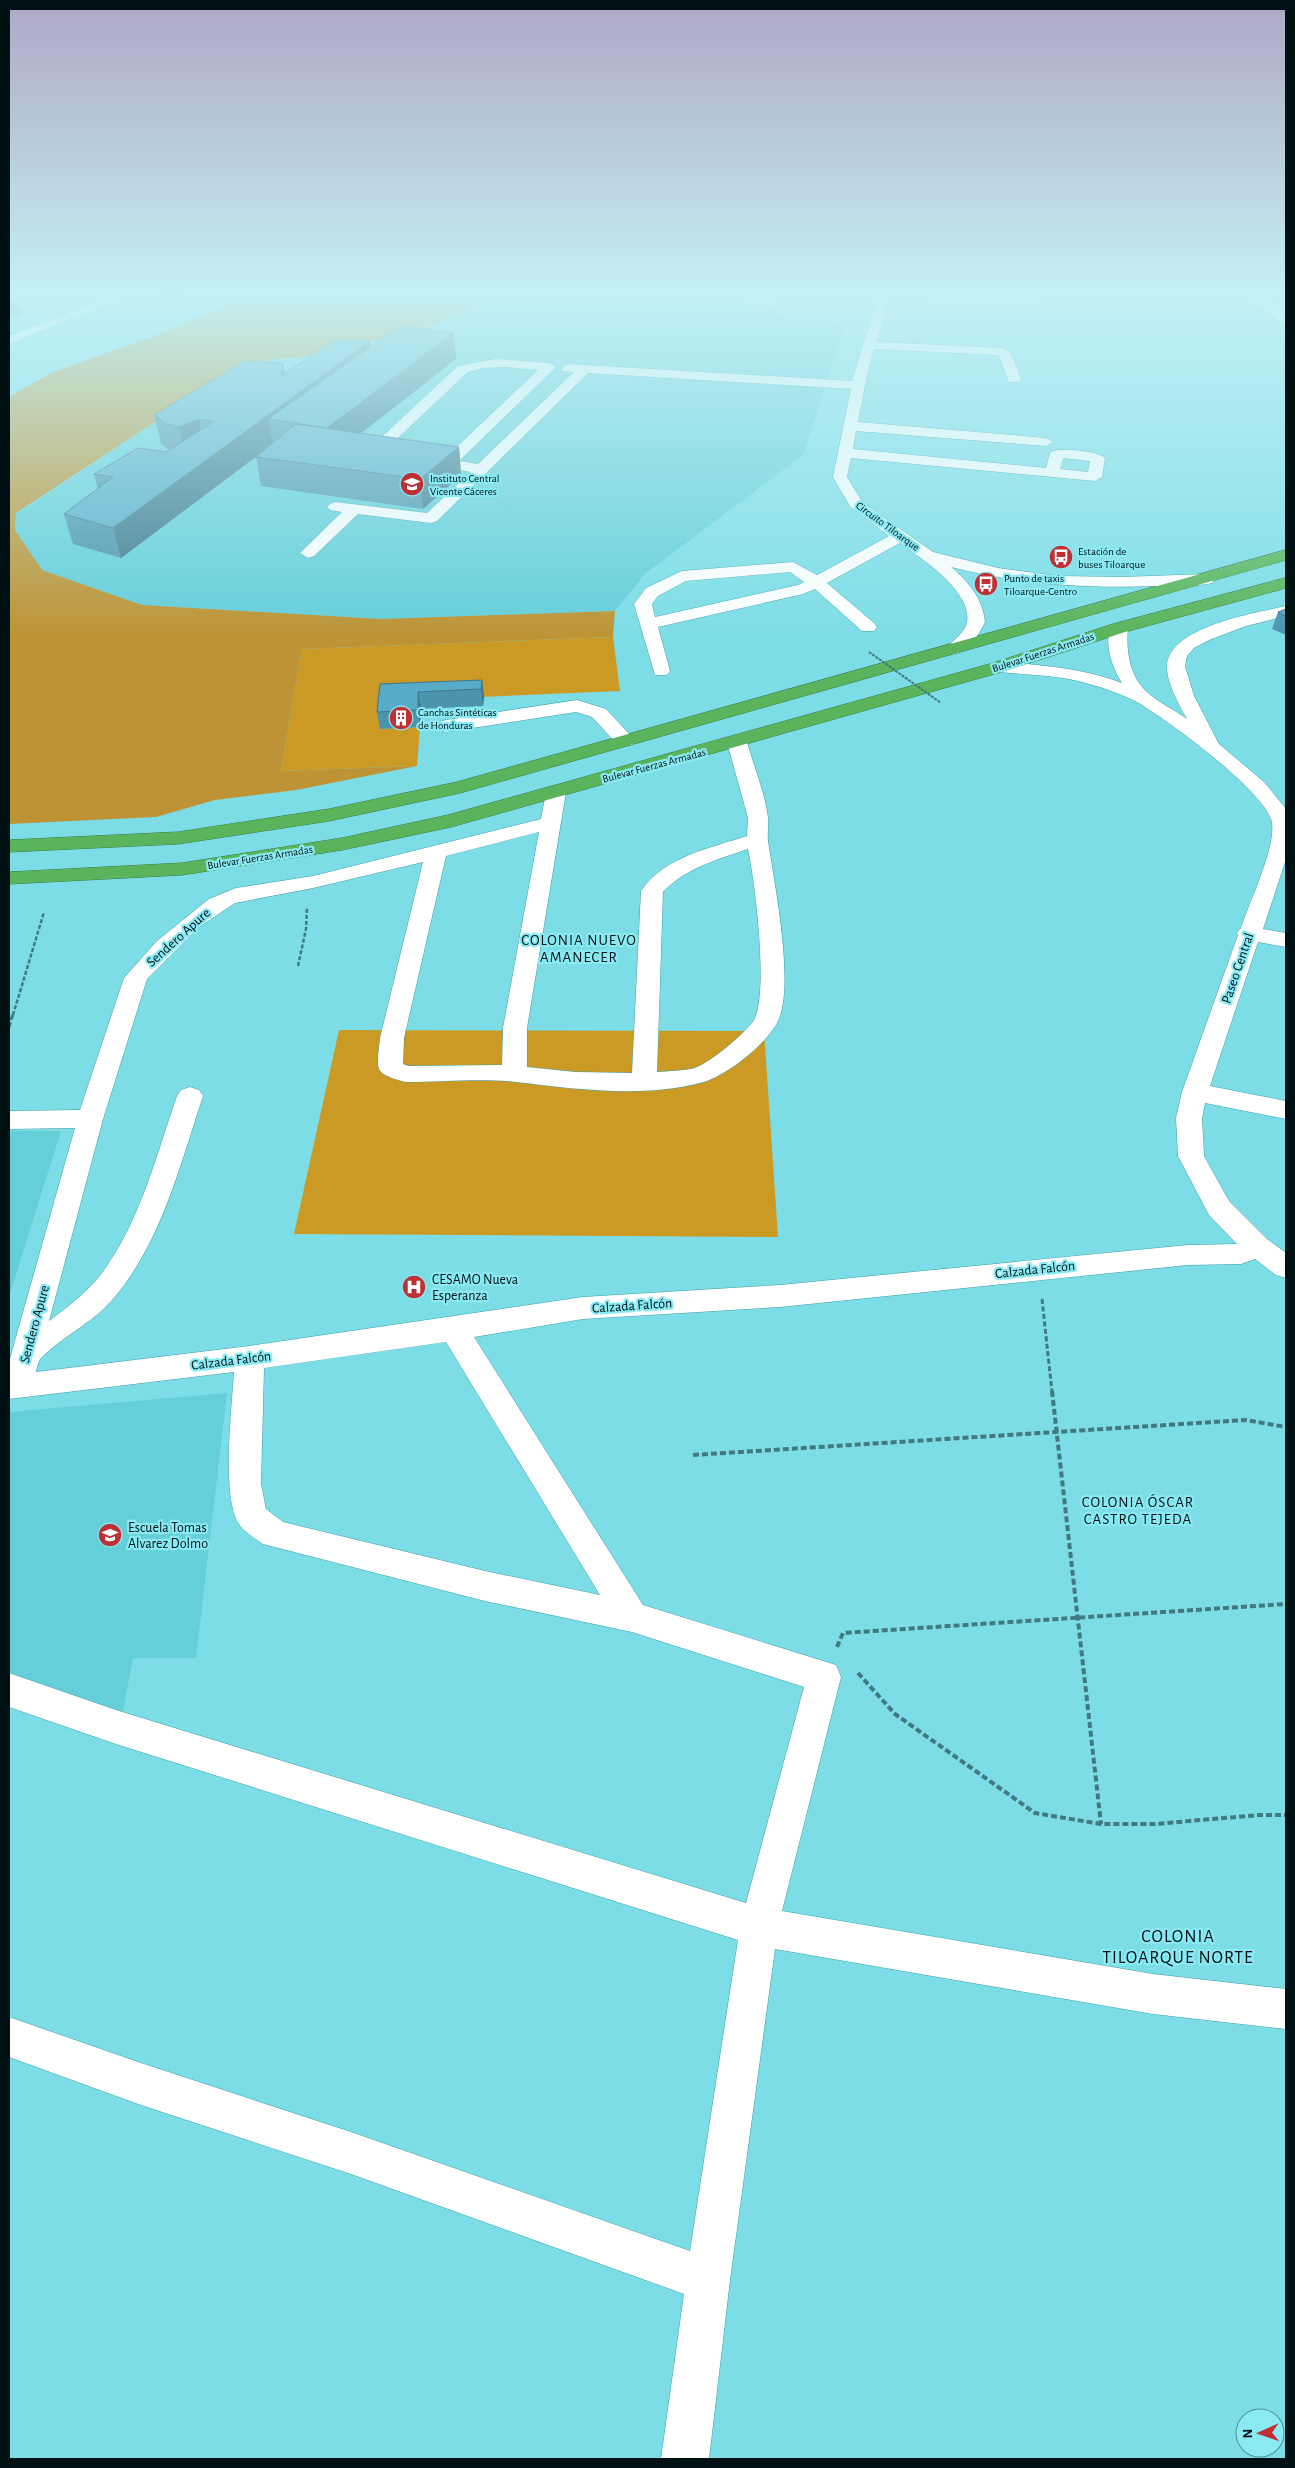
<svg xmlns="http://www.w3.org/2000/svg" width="1295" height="2468" viewBox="0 0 1295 2468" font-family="'Alegreya Sans',sans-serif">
<rect width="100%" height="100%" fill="#7ddde7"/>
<!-- built -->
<g fill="#64ced9">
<polygon points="500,291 693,291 788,319 846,324 803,455 645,574 615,611 381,619 142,605 42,570 15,530 16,514 245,363 330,353 433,325"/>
<polygon points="9,1131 61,1131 9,1297"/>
<polygon points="227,1393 196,1658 133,1658 121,1721 9,1682 9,1412"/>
</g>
<!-- green -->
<g fill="#ca9a25">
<polygon points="613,637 620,691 383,701 380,729 420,727 417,766 281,771 302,649"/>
<polygon points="339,1030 764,1031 778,1237 294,1234"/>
</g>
<!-- forest -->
<polygon fill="#bd9335" points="257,291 500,291 433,325 330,353 245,363 16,513 15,530 42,570 142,605 381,619 615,611 613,637 302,649 281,771 417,766 296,790 215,800 156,817 9,824 9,397 51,373 171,330"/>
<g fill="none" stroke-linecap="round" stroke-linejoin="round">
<!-- minor casing -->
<g stroke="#3b9fa8" stroke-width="1">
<g id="minor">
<polygon points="16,291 44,291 38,295 9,300 9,292"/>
<polygon points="124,291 141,291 9,344 9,336"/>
<polygon points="724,291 744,291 776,300 778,303 772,307"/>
<path d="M880,291H937L1031,296L1037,300L1031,304L890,296L877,342L1003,348L1011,354L1021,379L1019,382H1009L999,356L996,355L874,349L867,375L858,422L1046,438L1053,442L1046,446L856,431L853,449L1046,468L1050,453C1055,446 1100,451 1105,458L1102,477L1095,481L851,458L847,477L863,503L933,552L998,568L1058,576L1122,577L1206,574L1212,575L1214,579L1212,583C1194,587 1173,585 1155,586C1085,589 1019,584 951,567C969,582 983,599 985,622C979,635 965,657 949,653L946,649C952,641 966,632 967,622C973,592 921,558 900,543L827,583L874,623L877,627L874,631H862L815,589L803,594L658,627L670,671L667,675H655L634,604L646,588L682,571L793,562L817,575L889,536L850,506L833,477L851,389L588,373L437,521L431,523L358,514L314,556L308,558L300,553L342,512L330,510L327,507L330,504L335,502L427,513L471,472L381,456L376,455L371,447L458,366L495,359L549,363L556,367L459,461L478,464L574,372L563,371L561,368L568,364L852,381ZM506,367L538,370L445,458L386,449L468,372L484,368ZM1063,458L1090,461L1088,472L1060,469ZM790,572L804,582L798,585L655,617L652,604L658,596L686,581Z"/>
<path d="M1242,291H1256L1283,310L1286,314V325C1282,324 1246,296 1242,291Z"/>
<path d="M1286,606V616L1246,626L1209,640L1194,648L1187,656L1185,666L1194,696L1219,744L1264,782L1286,809V859L1263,929L1286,933V947L1258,942L1210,1086L1286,1101V1119L1205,1103L1202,1118L1204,1156L1229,1201L1267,1239L1286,1253V1278L1276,1275L1255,1259L1241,1264L1188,1265L780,1307L583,1319L474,1337L643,1605L836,1665L841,1677L782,1911L1153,1974L1286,1989V2029L1153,2014L775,1949L730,2280L709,2459H661L684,2294L351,2174L141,2105L9,2057V2017L141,2063L351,2132L690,2251L738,1940L116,1744L9,1707V1673L116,1710L746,1903L804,1687L632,1632L485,1601L263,1544C255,1538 244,1532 239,1524C221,1497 232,1407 234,1372L9,1399V1362L75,1128L9,1129V1111L80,1110L124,978L157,941L209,899L236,888L313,876L541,819L546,792L549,788L556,786L563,788L566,792L527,1028V1067L575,1072L632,1073L641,891C664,857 710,848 747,836L748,818L727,742L730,738H744L747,742C753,764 766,796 768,818C769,826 767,834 768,841C774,882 795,984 778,1021C766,1045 725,1077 700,1083C641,1098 575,1089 516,1082C482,1078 440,1082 406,1082C372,1073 377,1070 380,1038L423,862L313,888L235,903L199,927L147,979L103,1119L49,1321C67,1308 84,1294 98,1278C139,1227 156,1156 177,1096L181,1090L190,1087L199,1090L203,1096C180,1165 161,1244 112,1300C91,1324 63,1336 41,1358C38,1361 37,1367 36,1372L249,1346L583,1297L780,1285L1188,1245L1237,1244L1209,1215L1178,1156L1176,1118L1182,1092L1238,935L1237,933L1241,928C1249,903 1276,847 1272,823C1268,793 1164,717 1135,701C1121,694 1105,688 1089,684C1061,675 1029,675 999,672L993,671L990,667L993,663L999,662C1041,665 1082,668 1122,683C1112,668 1102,640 1113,624H1125L1128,628C1126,651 1129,676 1148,693C1159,703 1175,710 1187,719C1179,704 1166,682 1167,665C1171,626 1256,613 1286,606ZM539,832L503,1028L502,1065L408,1066L403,1064L404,1038L446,856ZM748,849C755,882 769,992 754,1020C746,1033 710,1063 695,1068C684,1071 669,1071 657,1072L663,892C685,868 719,859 748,849ZM446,1342L600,1595L485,1571L283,1522L266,1509L261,1484L264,1368Z"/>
<polygon points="577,700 606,709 632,737 635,741 632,745 618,745 592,717 576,712 446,732 439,730 436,726 439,722 446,720"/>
</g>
</g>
<!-- highway casing -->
<g stroke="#3a7b42" stroke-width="1">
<g id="highway">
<polygon points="1286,550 1286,560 460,793 329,821 178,844 9,852 9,840 178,832 329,809 457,782"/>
<polygon points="1286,578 1286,588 1125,632 1005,671 451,827 342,850 182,875 9,884 9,872 182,863 342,838 448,815 993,663 1113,624"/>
</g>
</g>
<!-- path-far2 -->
<g stroke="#40797f" stroke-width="2.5" stroke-dasharray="4 2" stroke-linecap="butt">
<polyline points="298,966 306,929 307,908"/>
<polyline points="13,1015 44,912"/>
</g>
<!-- path-far1 -->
<g stroke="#40797f" stroke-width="3" stroke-dasharray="5 2.5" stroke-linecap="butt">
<polyline points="9,1027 13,1014"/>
<polyline points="1042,1299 1052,1392"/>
</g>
<!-- path -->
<g stroke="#40797f" stroke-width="4" stroke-dasharray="6 3" stroke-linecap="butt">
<polyline points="1052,1391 1101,1824"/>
<polyline points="693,1455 1245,1420 1286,1427"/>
<polyline points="837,1647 843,1633 1286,1604"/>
<polyline points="858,1673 895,1714 1035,1813 1101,1824 1155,1824 1259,1815 1286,1815"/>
</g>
<!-- minor -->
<use href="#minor" fill="#fff" fill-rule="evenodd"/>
<!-- highway -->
<use href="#highway" fill="#59b45b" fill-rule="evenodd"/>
<!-- path-bridge -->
<polyline stroke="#40797f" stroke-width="2" stroke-dasharray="3 1" stroke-linecap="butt" points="869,652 941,703"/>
</g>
<!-- wall -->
<g fill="#4c93ad">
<polygon points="142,291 191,291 191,294 178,299 143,292"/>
<polygon points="453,333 456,359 361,433 459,447 461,475 423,509 261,486 256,456 121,558 73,544 64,514 98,489 94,474 166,452 169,450 161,444 154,415 283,363 284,373 371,346"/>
<polygon points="1286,609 1286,635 1272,629 1278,612"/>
<polygon points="482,680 484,697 483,706 421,709 420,727 380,729 377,712 380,684"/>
</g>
<!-- shaded-wall -->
<g fill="#3e788d">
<polygon points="176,291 191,291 191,294 178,299"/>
<polygon points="18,301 22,314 9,316 9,302"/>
<polygon points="453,333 456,359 332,456 327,428"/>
<polygon points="370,341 373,368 268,419 273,444 121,558 113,528 283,363 287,390"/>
<polygon points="199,419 204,447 185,456 179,427"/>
<polygon points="459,447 461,475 423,509 420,479"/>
<polygon points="482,680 484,697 483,706 481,689"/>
<polygon points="418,692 421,709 420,727 418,710"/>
</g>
<!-- building -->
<g fill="#58abc9" stroke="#3e788d">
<polygon points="9,291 12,291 18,301 9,302"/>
<polygon points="400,326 453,333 327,428 268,419"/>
<polygon points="334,341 370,341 113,528 64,514 113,477 94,474 138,448 166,452 213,422 199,419 179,427 166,424 154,415 245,361 283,363 281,376"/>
<polygon points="295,424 459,447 420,479 256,457"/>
<polygon points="1286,609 1286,616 1278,612"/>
<polygon points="482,680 481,689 418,692 418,710 377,712 380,684"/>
</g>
<!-- sky -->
<linearGradient id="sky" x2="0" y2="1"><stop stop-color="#aea8c4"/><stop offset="0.46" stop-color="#c4f0f4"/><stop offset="1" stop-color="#c4f0f4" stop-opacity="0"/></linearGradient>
<rect width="1295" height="637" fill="url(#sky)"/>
<!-- icons -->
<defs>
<g id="school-disc" transform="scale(1.25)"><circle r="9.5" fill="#bf3035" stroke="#8aeaf4"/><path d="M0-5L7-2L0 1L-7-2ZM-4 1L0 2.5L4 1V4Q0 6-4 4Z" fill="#fff"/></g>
<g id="bus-disc" transform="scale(1.25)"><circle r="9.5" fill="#bf3035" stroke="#8aeaf4"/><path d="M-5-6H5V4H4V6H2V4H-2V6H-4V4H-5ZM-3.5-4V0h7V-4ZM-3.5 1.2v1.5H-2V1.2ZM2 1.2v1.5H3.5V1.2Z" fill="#fff"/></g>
<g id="building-disc" transform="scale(1.25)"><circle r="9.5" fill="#bf3035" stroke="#8aeaf4"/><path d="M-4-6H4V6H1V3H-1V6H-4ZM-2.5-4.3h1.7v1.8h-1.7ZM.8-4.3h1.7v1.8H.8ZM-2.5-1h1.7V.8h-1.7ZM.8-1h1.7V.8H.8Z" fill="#fff"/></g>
<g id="hospital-disc" transform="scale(1.25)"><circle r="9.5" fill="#bf3035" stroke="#8aeaf4"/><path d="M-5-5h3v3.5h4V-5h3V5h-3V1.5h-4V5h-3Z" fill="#fff"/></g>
</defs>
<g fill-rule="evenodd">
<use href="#school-disc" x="412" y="484"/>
<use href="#bus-disc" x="1061" y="557"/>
<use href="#bus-disc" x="986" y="584"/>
<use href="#building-disc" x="401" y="718"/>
<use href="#hospital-disc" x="414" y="1287"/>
<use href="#school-disc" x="110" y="1535"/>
</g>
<g text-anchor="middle" stroke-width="4.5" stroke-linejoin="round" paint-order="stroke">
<!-- far-poi labels -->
<g font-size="11" fill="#001113" stroke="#8aeaf4" text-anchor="start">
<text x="430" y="482">Instituto Central<tspan x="430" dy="13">Vicente Cáceres</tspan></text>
<text x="1078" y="555">Estación de<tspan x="1078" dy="13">buses Tiloarque</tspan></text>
<text x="1004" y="582">Punto de taxis<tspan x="1004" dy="13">Tiloarque-Centro</tspan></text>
<text x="418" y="716">Canchas Sintéticas<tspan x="418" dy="13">de Honduras</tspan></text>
</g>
<!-- far-street labels -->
<g font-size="11" fill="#001113" stroke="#8aeaf4">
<text transform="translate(888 526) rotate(36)" y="4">Circuito Tiloarque</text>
<text transform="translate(1043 652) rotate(-18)" y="4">Bulevar Fuerzas Armadas</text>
<text transform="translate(654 765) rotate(-15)" y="4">Bulevar Fuerzas Armadas</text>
<text transform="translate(260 857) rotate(-9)" y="4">Bulevar Fuerzas Armadas</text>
</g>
<!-- street labels -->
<g font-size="14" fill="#001113" stroke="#8aeaf4">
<text transform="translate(178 937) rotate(-42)" y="5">Sendero Apure</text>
<text transform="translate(1237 968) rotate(-71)" y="5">Paseo Central</text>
<text transform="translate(1035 1269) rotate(-6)" y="5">Calzada Falcón</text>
<text transform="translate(632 1305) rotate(-4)" y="5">Calzada Falcón</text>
<text transform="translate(34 1324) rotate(-75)" y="5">Sendero Apure</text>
<text transform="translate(231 1360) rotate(-7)" y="5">Calzada Falcón</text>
</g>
<!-- poi labels -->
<g font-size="14" fill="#001113" stroke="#8aeaf4" text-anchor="start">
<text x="432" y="1284">CESAMO Nueva<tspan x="432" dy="16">Esperanza</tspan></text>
<text x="128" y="1532">Escuela Tomas<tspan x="128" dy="16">Alvarez Dolmo</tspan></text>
</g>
<!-- neighbourhood labels -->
<g font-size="15" letter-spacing="1" fill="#001113" stroke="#8aeaf4">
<text x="579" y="945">COLONIA NUEVO<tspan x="579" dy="17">AMANECER</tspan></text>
<text x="1138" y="1507">COLONIA ÓSCAR<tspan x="1138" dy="17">CASTRO TEJEDA</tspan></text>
</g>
<!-- near-neighbourhood labels -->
<g font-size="18" letter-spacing="1" fill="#001113" stroke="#8aeaf4">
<text x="1178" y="1942">COLONIA<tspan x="1178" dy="21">TILOARQUE NORTE</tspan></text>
</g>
</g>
<!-- border -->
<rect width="1295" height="2468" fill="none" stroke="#001113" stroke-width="20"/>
<!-- north arrow -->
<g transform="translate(1260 2433) rotate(268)"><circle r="24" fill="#8aeaf4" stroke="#53939a"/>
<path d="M0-4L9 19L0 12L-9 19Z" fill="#bf3035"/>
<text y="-8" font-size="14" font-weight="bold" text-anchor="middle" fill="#001113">N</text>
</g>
</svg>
